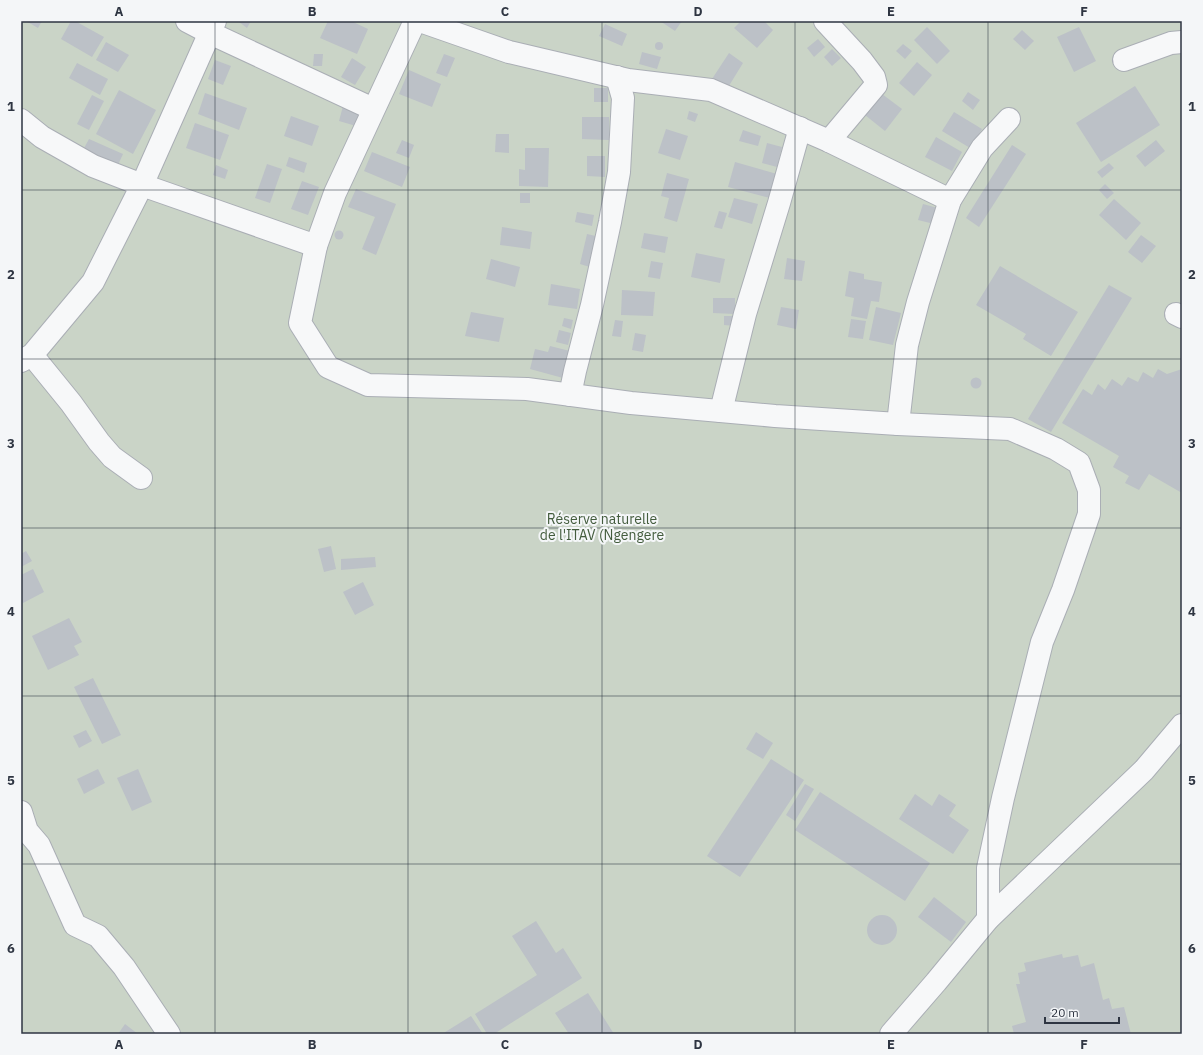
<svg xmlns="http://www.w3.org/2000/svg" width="1203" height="1055" viewBox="0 0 1203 1055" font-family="'IBM Plex Sans',sans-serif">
<rect width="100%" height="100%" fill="#e5e7eb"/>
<!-- green -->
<rect fill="#cad4c7" x="21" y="21" width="1161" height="1013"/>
<!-- building -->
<g fill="#bcc1c7">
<polygon points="26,21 42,21 38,28"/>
<polygon points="71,21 75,21 104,37 92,57 61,39"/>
<polygon points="239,21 251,21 247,28 239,22"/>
<polygon points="328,21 351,21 368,29 357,54 320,38"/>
<polygon points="660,21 682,21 675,31"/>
<polygon points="741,21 764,21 773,30 757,48 734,28"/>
<polygon points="605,24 627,34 622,46 599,36"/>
<polygon points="927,27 950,51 937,64 914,40"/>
<polygon points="1079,27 1096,61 1074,72 1057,37"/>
<polygon points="1022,30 1034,41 1025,50 1013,39"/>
<polygon points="818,39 825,47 814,57 807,48"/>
<circle cx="659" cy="46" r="4"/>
<polygon points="106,42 129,55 118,72 96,60"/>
<polygon points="903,44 912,51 905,59 896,51"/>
<polygon points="832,49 841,58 832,66 824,57"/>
<polygon points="642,52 661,57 657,69 639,64"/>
<polygon points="729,53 743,63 727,89 712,79"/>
<polygon points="314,54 323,54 322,66 313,66"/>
<polygon points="444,54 455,58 447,77 436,73"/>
<polygon points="352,58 366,67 355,85 341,77"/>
<polygon points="215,60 231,66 223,85 208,79"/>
<polygon points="917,62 932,75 914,96 899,83"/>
<polygon points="77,63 108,79 100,95 69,78"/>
<polygon points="409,70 441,84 432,107 399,94"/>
<polygon points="1135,86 1160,125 1101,162 1076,123"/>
<rect x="594" y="88" width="14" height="14"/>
<polygon points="119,90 156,110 133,154 96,134"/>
<polygon points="968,92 980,100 973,110 962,101"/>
<polygon points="205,93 247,108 239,130 198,114"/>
<polygon points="882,94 902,109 885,131 865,115"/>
<polygon points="92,95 104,101 89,130 77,124"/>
<polygon points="343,106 361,111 356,126 339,121"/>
<polygon points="689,111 698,114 695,122 687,119"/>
<polygon points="954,112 982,129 970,148 942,131"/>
<polygon points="291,116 319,126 312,146 284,136"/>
<polygon points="582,117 609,117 609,140 582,139"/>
<polygon points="195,123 229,135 220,160 186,148"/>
<polygon points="666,129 688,136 680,160 658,153"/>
<polygon points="743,130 761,136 758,146 739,141"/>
<polygon points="496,134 509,134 509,153 495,152"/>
<polygon points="936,137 962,152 952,171 925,157"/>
<polygon points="89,139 123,154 117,167 83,150"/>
<polygon points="402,140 414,145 409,158 396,153"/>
<polygon points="1156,140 1165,151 1145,167 1136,156"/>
<polygon points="767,143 782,147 777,167 762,163"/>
<polygon points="1012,145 1026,154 979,227 966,218"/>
<polygon points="525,148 549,148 548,187 519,186 519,169 525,170"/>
<polygon points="372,152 410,167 402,187 364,171"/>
<polygon points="587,156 605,156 605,177 587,176"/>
<polygon points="289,157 307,163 304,173 286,166"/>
<polygon points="735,162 777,174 770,198 728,187"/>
<polygon points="1109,163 1114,168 1102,178 1097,172"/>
<polygon points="267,164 282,169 270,203 255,198"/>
<polygon points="216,165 228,170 225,179 213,175"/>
<polygon points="667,173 689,179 677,222 664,218 669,198 661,196"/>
<polygon points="302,181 319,187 308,215 291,209"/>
<polygon points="1105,184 1114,193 1107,199 1099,190"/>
<polygon points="356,189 396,204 376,255 362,249 375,217 348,207"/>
<rect x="520" y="193" width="10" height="10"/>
<polygon points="734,198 758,204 752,224 728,217"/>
<polygon points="1114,199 1141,223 1126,240 1099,215"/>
<polygon points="923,204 938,208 934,224 918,220"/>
<polygon points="719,211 727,213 722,229 714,227"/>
<polygon points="577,212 594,215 592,226 575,222"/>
<polygon points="502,227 532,232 530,249 500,245"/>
<circle cx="339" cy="235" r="4.5"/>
<polygon points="644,233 668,237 665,253 641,248"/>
<polygon points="587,234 600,237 593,268 580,264"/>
<polygon points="1141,235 1156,246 1142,263 1128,252"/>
<polygon points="696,253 725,259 720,283 691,277"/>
<polygon points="787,258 805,261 802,281 784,279"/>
<polygon points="491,259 520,267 515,287 486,279"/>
<polygon points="651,261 663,263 660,279 648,277"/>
<polygon points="1000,266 1078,312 1051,356 1023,339 1026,334 976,305"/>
<polygon points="849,271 864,274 864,279 882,282 879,302 871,301 867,319 851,316 854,298 845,296"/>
<polygon points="551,284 580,289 577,309 548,305"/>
<polygon points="1109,285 1132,298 1051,432 1028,419"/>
<polygon points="622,290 655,292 653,316 621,315"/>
<polygon points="713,298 735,298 735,314 713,313"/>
<polygon points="781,307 799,310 796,329 777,325"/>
<polygon points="876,307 901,313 893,345 869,340"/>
<polygon points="471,312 504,318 499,342 465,336"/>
<polygon points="724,316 735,316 735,326 724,325"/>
<polygon points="564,318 573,320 571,329 562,326"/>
<polygon points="851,319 866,321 863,339 848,337"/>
<polygon points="615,320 623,321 621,337 612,336"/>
<polygon points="559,330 571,333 568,345 556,342"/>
<polygon points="635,333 646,335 643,352 632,350"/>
<polygon points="550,346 570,351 563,378 530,369 535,349 548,352"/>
<polygon points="1158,369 1167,374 1182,369 1182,493 1149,474 1139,490 1125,483 1129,476 1113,467 1119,456 1062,423 1083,389 1092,395 1098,384 1105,390 1112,379 1122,386 1128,377 1138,382 1143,372 1153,378"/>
<circle cx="976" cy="383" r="5.5"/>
<polygon points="331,546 336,569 324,572 318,549"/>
<polygon points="26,551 32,561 21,567 21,554"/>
<polygon points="375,557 376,567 341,570 341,559"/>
<polygon points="33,569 44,592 23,603 21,599 21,575"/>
<polygon points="363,582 374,605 355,615 343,592"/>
<polygon points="69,618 82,642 74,646 79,655 48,670 32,636"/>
<polygon points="93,678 121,735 102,744 74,687"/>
<polygon points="86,730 92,741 79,748 73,736"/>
<polygon points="756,732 773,743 763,759 746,749"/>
<polygon points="771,759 804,780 740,877 707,856"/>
<polygon points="98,769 105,783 84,794 77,779"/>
<polygon points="138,769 152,802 132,811 117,778"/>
<polygon points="805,784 814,789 795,821 786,815"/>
<polygon points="820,792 930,863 905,901 795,830"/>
<polygon points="915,794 932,806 939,794 956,805 949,816 969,830 953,854 899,819"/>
<polygon points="934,897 966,922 951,942 918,917"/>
<circle cx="882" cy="930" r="15"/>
<polygon points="536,921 556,953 563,948 582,978 494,1034 487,1034 475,1014 537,975 512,936"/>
<polygon points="1062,954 1063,958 1078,955 1081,967 1094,963 1103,1000 1109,998 1112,1009 1124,1007 1131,1034 1014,1034 1012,1026 1026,1022 1016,984 1020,984 1018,973 1026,971 1024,963"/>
<polygon points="588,993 614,1034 569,1034 555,1013"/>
<polygon points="471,1016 483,1034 442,1034"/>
<polygon points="125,1024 138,1034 118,1034"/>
</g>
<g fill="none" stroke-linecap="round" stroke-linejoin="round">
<!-- minor casing -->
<g stroke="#aaaeb5" stroke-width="24">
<g id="minor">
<polyline points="187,21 210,33 373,109"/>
<polyline points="415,21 335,193 316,246 300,323 328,367 368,385 527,389 631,403 775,416 898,424 1010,429 1056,449 1079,463 1089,490 1089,514 1063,590 1042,642 1003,798 988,868 988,919"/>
<polyline points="422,21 423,22 509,52 628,80 711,90 829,141 950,200"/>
<polyline points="825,21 862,61 874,77 876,85 829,141"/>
<polyline points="1124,60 1171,43 1182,42"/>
<polyline points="21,120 42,137 93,166 142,185 316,246"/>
<polyline points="1176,314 1182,317"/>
<polyline points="32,355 71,403 99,442 112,457 141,478"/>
<polyline points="21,361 32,355 93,282 142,185 215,21"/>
<polyline points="570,395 575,371 592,305 610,222 619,172 623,98 617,77"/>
<polyline points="721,411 745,314 779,203 800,128"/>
<polyline points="898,424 907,345 918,302 950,200 982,148 1009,119"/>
<polyline points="21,812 27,831 39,845 75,925 98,936 124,967 169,1034"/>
<polyline points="891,1034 936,982 988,919 1144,770 1182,725"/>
</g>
</g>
<!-- minor -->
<use href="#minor" stroke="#f7f8f9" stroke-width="22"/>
</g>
<!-- grid -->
<path fill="none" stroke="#2e3542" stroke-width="1" stroke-opacity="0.55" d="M215,21V1034M408,21V1034M602,21V1034M795,21V1034M988,21V1034M21,190H1182M21,359H1182M21,528H1182M21,696H1182M21,864H1182"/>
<g text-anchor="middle" stroke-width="4" stroke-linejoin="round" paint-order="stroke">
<!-- park labels -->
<g font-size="14" fill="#435c3d" stroke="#f4f6f8">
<text x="602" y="524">Réserve naturelle<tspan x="602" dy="16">de l'ITAV (Ngengere</tspan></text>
</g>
</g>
<!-- border -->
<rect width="1203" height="1055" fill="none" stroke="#f4f6f8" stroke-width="44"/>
<!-- scale -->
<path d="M1045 1017v6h74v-6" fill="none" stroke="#2e3542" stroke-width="2"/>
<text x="1051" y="1017" font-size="12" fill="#2e3542" stroke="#f4f6f8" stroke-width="3" paint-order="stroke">20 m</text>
<rect x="22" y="22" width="1159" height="1011" fill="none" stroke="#2e3542" stroke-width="1.5"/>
<g font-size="13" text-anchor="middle" font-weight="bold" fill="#2e3542">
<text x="119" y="16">A</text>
<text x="312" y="16">B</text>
<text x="505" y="16">C</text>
<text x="698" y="16">D</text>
<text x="891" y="16">E</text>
<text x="1084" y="16">F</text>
<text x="11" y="111">1</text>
<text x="1192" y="111">1</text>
<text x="11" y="279">2</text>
<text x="1192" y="279">2</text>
<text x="11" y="448">3</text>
<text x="1192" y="448">3</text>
<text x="11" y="616">4</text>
<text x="1192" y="616">4</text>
<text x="11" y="785">5</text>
<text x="1192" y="785">5</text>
<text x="11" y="953">6</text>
<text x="1192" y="953">6</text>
<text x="119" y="1049">A</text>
<text x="312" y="1049">B</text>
<text x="505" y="1049">C</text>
<text x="698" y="1049">D</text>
<text x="891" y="1049">E</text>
<text x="1084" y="1049">F</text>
</g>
</svg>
